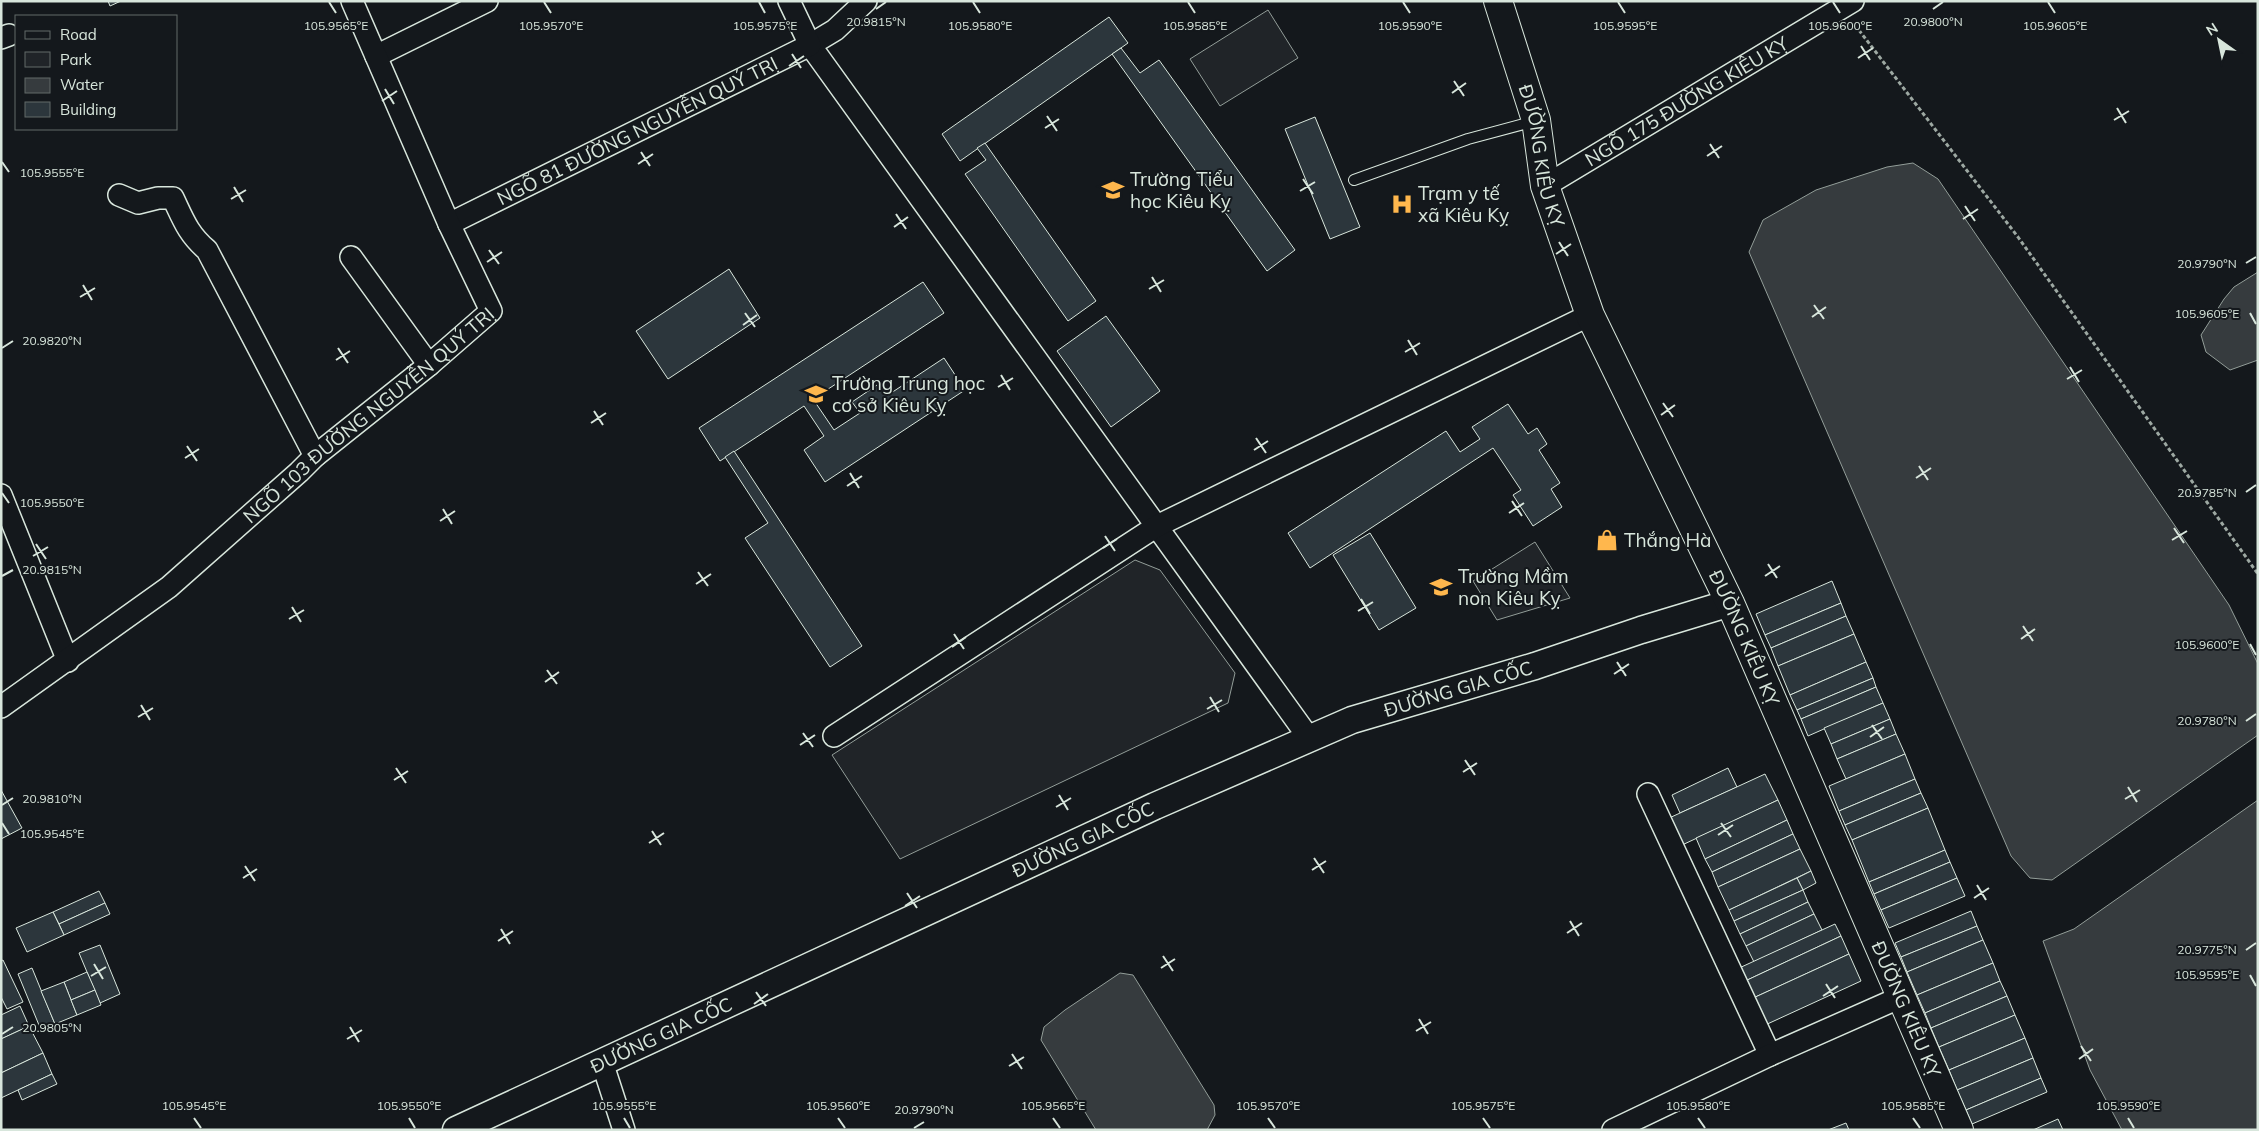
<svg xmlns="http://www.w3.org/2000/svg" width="2259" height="1131" viewBox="0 0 2259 1131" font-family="Mulish,sans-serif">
<rect width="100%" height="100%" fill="#14181c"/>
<!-- green -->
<g fill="#202428" stroke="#939e99">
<polygon points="1268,10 1298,58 1220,106 1190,59"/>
<polygon points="1535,542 1570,598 1497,620 1473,581"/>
<polygon points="1135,560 1160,570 1235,673 1228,703 900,859 832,755"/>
</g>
<!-- water -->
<g fill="#363b3e" stroke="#939e99">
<polygon points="1913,163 1938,179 2229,605 2258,664 2258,735 2052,880 2030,878 2011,856 1749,252 1763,220 1816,190 1887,167"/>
<polygon points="2258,272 2258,360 2230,370 2206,352 2201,335 2224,299 2234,287"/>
<polygon points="2258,800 2258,1130 2122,1130 2090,1070 2043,941 2074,929"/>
<polygon points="1120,973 1133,975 1214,1105 1215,1115 1207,1130 1096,1130 1041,1040 1044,1027 1065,1010"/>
</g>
<!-- building -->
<g fill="#2c363c" stroke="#d8e6dc">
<polygon points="108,1 121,1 110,6"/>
<polygon points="1109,17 1128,43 960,161 942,134"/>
<polygon points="1121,48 1140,73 1159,60 1295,250 1267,271 1112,54"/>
<polygon points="1315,117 1360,227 1330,239 1285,129"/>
<polygon points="985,143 1096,301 1068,321 965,174 986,160 977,148"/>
<polygon points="729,269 760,318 668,379 636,331"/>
<polygon points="923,282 944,313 813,399 834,430 860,413 852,402 880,383 888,395 944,358 965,390 825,482 804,450 824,436 804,406 720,461 699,428"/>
<polygon points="1106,316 1160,391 1111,427 1057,351"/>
<polygon points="1508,404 1528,434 1537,428 1547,444 1539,450 1560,483 1551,489 1562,507 1533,526 1513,495 1521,490 1493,448 1310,568 1288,533 1446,431 1460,452 1480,439 1472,427"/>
<polygon points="734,451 862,646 830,667 745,538 768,523 725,457"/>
<polygon points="1370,533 1416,608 1379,630 1333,555"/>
<polygon points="1832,581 1841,603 1765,635 1756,614"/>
<polygon points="1841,603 1846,616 1771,648 1765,635"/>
<polygon points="1846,616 1854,634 1778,666 1771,648"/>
<polygon points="1854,634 1866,662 1790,695 1778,666"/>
<polygon points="1866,662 1873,678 1797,710 1790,695"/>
<polygon points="1873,678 1876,687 1801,719 1797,710"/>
<polygon points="1876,687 1883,703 1808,736 1801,719"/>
<polygon points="1883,703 1890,719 1831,744 1824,728"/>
<polygon points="1890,719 1896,734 1837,759 1831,744"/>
<polygon points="1896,734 1905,754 1846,779 1837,759"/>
<polygon points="1905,754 1915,779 1839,811 1829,786"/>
<polygon points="1728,768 1737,787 1680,813 1672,795"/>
<polygon points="1765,774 1778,800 1680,846 1667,819"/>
<polygon points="1915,779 1921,793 1845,825 1839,811"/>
<polygon points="1,790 22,828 1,839"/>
<polygon points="1921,793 1928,808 1852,840 1845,825"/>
<polygon points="1778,800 1787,820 1705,859 1696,838"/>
<polygon points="1928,808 1945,850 1869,882 1852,840"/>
<polygon points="1787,820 1793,834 1712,872 1705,859"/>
<polygon points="1793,834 1800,849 1718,887 1712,872"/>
<polygon points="1800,849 1811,871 1729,910 1718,887"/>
<polygon points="1945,850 1950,862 1874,894 1869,882"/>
<polygon points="1950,862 1957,878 1881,910 1874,894"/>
<polygon points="1811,871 1816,883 1803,890 1797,878"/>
<polygon points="1797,878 1803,890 1734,921 1729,910"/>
<polygon points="1957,878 1965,896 1889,928 1881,910"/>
<polygon points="1803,890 1808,902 1740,934 1734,921"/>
<polygon points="99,891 105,903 59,924 53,912"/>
<polygon points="1808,902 1814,914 1746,946 1740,934"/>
<polygon points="105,903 110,914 64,935 59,924"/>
<polygon points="1971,911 1977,926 1901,957 1895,943"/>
<polygon points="53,912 64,935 27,952 16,928"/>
<polygon points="1814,914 1822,930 1754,962 1746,946"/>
<polygon points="1835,924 1841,936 1743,982 1737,969"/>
<polygon points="1977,926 1983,940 1907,972 1901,957"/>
<polygon points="1841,936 1849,954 1751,999 1743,982"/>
<polygon points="1983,940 1993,963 1917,995 1907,972"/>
<polygon points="100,945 120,994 100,1003 79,953"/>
<polygon points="1849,954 1861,981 1763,1026 1751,999"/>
<polygon points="3,960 23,1002 7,1009 1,997 1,961"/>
<polygon points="1993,963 2000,981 1925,1013 1917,995"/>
<polygon points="32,968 55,1024 41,1030 18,974"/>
<polygon points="87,972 95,990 71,1000 64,982"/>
<polygon points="2000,981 2007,996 1931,1028 1925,1013"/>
<polygon points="64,982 77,1015 55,1024 41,991"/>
<polygon points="95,990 101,1005 77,1015 71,1000"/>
<polygon points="2007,996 2015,1015 1939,1047 1931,1028"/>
<polygon points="20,1006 29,1026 1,1039 1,1015"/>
<polygon points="2015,1015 2025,1038 1949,1070 1939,1047"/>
<polygon points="29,1026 43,1053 1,1073 1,1039"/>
<polygon points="2025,1038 2033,1058 1957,1090 1949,1070"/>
<polygon points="43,1053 52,1074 1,1098 1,1073"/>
<polygon points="2033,1058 2041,1078 1966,1110 1957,1090"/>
<polygon points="52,1074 57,1084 22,1100 18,1090"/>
<polygon points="2041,1078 2047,1092 1972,1124 1966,1110"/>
<polygon points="2058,1119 2063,1130 2033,1130"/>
<polygon points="1846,1123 1849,1130 1828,1130"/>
</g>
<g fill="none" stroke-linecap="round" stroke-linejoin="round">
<!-- service casing -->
<g stroke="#d8e6dc" stroke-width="12">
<polyline id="service" points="1354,180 1468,139 1535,121"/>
</g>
<!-- minor casing -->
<g stroke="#d8e6dc" stroke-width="24">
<g id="minor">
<polyline points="866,1 835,30 810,45 1309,738"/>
<polyline points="1,38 9,35"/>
<polyline points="376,56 487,1"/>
<path id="s1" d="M1545,186L1853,1"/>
<path d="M119,195L138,203L158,198H173C183,219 188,234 207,250L315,456"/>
<path id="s2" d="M449,224L810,45L789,1"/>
<polyline points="351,257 429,365"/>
<polyline points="1,495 68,661"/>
<path id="s3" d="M1,707L169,587L299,472L315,456L429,365L491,311L449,224L352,1"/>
<polyline points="834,736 1157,526 1590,315"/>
<polyline points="1648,794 1770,1055 1901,997"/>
<polyline points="602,1062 624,1130"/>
<polyline points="1613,1130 1770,1055"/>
</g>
</g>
<!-- tertiary casing -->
<g stroke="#d8e6dc" stroke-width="29">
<g id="tertiary">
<path id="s4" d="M456,1130L1155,806L1352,720L1535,666L1641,630L1730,603"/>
</g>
</g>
<!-- secondary casing -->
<g stroke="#d8e6dc" stroke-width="30">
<g id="secondary">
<path id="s5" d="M1498,1L1536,120L1545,186L1590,315L1730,603L1959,1130"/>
</g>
</g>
<!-- path -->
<polyline stroke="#9da8a2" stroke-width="3" stroke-dasharray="4 2.5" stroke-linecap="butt" points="1855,25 2018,237 2258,574"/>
<!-- service -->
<use href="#service" stroke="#14181c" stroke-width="10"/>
<!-- minor -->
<use href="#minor" stroke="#14181c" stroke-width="21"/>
<!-- tertiary -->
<use href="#tertiary" stroke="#14181c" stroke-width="26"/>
<!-- secondary -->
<use href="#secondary" stroke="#14181c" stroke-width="28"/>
</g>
<!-- ticks -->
<path fill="none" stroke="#d8e6dc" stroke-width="2" d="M329,2L336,13M544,2L551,13M759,2L765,13M973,2L980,13M1188,2L1195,13M1403,2L1410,13M1618,2L1625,13M1833,2L1840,13M2048,2L2055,13M876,9L886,2M1933,9L1943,2M1861,46L1870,60M792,54L801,68M1858,58L1873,48M789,66L804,56M1454,81L1464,96M385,89L394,104M1452,93L1466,83M382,101L397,91M2117,108L2126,123M1047,116L1057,131M2114,120L2129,111M1045,128L1059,119M1710,144L1719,158M641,152L650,166M1707,156L1722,146M2,162L9,172M638,164L653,154M1303,179L1313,194M234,187L243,202M1300,191L1315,182M231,199L246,190M1965,206L1975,221M896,214L906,229M1963,219L1978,209M894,227L908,217M1559,242L1568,256M489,250L499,264M1556,254L1571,244M487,262L502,252M2246,263L2256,257M1152,277L1161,292M83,285L92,300M1149,289L1164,280M80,297L95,288M1814,305L1824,319M745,313L755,327M2250,313L2256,324M1812,317L1826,307M743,325L757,315M1408,340L1417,355M2,348L13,341M338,348L348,363M1405,352L1420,343M336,360L350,351M2070,367L2079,382M1001,375L1010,390M2067,379L2082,370M998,387L1013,378M1663,403L1673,417M594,411L603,425M1661,415L1675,405M591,423L606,413M1256,438L1266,453M187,446L197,461M1254,450L1268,441M185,458L199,449M1919,466L1928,480M850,473L859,488M1916,478L1931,468M847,486L862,476M2246,492L2256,485M2,493L9,503M1512,501L1522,516M443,509L452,524M1509,513L1524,503M440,521L455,511M2174,528L2184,543M1105,536L1115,551M2172,540L2187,531M36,544L46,559M1103,548L1117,539M33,556L48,547M1768,564L1777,578M698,572L708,586M2,576L13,570M1765,576L1780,566M696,584L711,574M1361,599L1370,614M292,607L301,622M1358,611L1373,602M289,619L304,610M2023,626L2033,641M954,634L964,649M2021,639L2035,629M2250,644L2256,655M952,647L966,637M1617,662L1626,676M547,670L557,684M1614,674L1629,664M545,682L559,672M1210,697L1219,712M141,705L150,720M1207,709L1222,700M138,717L153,708M2246,721L2256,714M1872,725L1882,739M803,733L813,747M1870,737L1884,727M800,745L815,735M1465,760L1475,775M396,768L406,783M1463,772L1477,763M394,780L408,771M2128,787L2137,802M1059,795L1068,810M2125,799L2140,790M2,805L13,798M1056,807L1071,798M2,823L9,834M1721,823L1731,837M652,831L661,845M1718,835L1733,825M649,843L664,833M1314,858L1324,873M245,866L255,881M1312,870L1326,861M243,878L257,869M1977,885L1986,900M907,893L917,908M1974,898L1989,888M905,906L920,896M1570,921L1579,936M501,929L510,944M1567,933L1582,923M498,941L513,931M2246,950L2256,943M1163,956L1173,971M94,964L103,979M1161,968L1175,959M2250,975L2256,986M91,976L106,967M1826,984L1835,998M756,992L766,1006M1823,996L1838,986M754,1004L768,994M1419,1019L1428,1034M350,1027L359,1042M1416,1031L1431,1022M2,1034L13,1027M347,1039L362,1030M2081,1046L2091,1061M1012,1054L1022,1069M2079,1059L2093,1049M1009,1066L1024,1057M194,1118L201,1128M409,1118L415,1128M624,1118L630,1128M838,1118L845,1128M1053,1118L1060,1128M1268,1118L1275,1128M1483,1118L1490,1128M1698,1118L1705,1128M1913,1118L1920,1128M2128,1118L2134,1128M914,1128L924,1122"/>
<!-- icons -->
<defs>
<g id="school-bare" transform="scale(1.725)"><path d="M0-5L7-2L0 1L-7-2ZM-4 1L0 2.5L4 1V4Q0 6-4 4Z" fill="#ffb74d" stroke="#14181c" stroke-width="2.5" paint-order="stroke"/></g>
<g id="hospital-bare" transform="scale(1.725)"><path d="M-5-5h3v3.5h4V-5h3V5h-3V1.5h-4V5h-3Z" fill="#ffb74d" stroke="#14181c" stroke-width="2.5" paint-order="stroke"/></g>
<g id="shop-bare" transform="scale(1.725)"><path d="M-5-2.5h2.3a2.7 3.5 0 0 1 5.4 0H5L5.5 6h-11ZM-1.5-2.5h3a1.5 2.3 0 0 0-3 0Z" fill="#ffb74d" stroke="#14181c" stroke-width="2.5" paint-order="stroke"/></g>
</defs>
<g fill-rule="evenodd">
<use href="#school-bare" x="1113" y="190"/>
<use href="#hospital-bare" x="1402" y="204"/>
<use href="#school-bare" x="816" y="394"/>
<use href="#shop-bare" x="1607" y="540"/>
<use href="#school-bare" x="1441" y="587"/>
</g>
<g text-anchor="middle" stroke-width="4" stroke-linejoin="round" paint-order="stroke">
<!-- street labels -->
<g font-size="19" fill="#d8e6dc" stroke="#14181c">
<text dy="7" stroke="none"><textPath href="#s1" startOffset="165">NGÕ 175 ĐƯỜNG KIÊU KỴ</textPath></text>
<text dy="7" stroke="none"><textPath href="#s2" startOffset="210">NGÕ 81 ĐƯỜNG NGUYỄN QUÝ TRỊ</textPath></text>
<text dy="7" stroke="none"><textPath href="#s5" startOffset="161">ĐƯỜNG KIÊU KỴ</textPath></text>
<text dy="7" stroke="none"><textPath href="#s3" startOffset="470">NGÕ 103 ĐƯỜNG NGUYỄN QUÝ TRỊ</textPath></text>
<text dy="7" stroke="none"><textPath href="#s5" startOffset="686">ĐƯỜNG KIÊU KỴ</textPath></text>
<text dy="7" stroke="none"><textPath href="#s4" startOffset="1096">ĐƯỜNG GIA CỐC</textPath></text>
<text dy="7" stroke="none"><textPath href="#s4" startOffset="691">ĐƯỜNG GIA CỐC</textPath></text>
<text dy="7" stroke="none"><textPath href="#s5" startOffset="1091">ĐƯỜNG KIÊU KỴ</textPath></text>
<text dy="7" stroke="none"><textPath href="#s4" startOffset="226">ĐƯỜNG GIA CỐC</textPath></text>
</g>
<!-- poi labels -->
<g font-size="19" fill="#d8e6dc" stroke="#14181c" text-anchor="start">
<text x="1130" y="186">Trường Tiểu<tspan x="1130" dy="22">học Kiêu Kỵ</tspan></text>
<text x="1418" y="200">Trạm y tế<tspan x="1418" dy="22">xã Kiêu Kỵ</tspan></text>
<text x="832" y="390">Trường Trung học<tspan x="832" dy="22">cơ sở Kiêu Kỵ</tspan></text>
<text x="1624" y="547">Thắng Hà</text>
<text x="1458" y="583">Trường Mầm<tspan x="1458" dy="22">non Kiêu Kỵ</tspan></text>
</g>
</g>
<g font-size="12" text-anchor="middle" fill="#d8e6dc" stroke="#14181c" stroke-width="4" stroke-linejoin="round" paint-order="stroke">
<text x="876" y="26">20.9815°N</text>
<text x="1933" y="26">20.9800°N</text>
<text x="2055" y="30">105.9605°E</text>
<text x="336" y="30">105.9565°E</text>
<text x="551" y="30">105.9570°E</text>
<text x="765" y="30">105.9575°E</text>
<text x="980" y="30">105.9580°E</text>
<text x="1195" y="30">105.9585°E</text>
<text x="1410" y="30">105.9590°E</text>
<text x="1625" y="30">105.9595°E</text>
<text x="1840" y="30">105.9600°E</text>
<text x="52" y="177">105.9555°E</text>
<text x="2207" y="268">20.9790°N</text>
<text x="2207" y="318">105.9605°E</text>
<text x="52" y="345">20.9820°N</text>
<text x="2207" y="497">20.9785°N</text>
<text x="52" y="507">105.9550°E</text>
<text x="52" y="574">20.9815°N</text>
<text x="2207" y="649">105.9600°E</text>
<text x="2207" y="725">20.9780°N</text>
<text x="52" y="803">20.9810°N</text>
<text x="52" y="838">105.9545°E</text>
<text x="2207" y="954">20.9775°N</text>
<text x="2207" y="979">105.9595°E</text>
<text x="52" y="1032">20.9805°N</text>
<text x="194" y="1110">105.9545°E</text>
<text x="409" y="1110">105.9550°E</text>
<text x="624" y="1110">105.9555°E</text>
<text x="838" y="1110">105.9560°E</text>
<text x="1053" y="1110">105.9565°E</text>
<text x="1268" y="1110">105.9570°E</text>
<text x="1483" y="1110">105.9575°E</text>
<text x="1698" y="1110">105.9580°E</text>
<text x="1913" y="1110">105.9585°E</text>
<text x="2128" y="1110">105.9590°E</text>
<text x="924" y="1114">20.9790°N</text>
</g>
<!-- border -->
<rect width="2259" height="1131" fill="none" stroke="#d8e6dc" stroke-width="5"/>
<!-- legend -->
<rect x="15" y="15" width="162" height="115" fill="#14181c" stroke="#626a69"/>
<rect x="25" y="31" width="25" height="8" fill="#14181c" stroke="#626a69"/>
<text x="60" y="40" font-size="15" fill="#d8e6dc">Road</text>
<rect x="25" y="52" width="25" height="15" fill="#202428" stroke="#626a69"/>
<text x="60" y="65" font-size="15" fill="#d8e6dc">Park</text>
<rect x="25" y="78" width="25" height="15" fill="#363b3e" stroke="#626a69"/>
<text x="60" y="90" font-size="15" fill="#d8e6dc">Water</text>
<rect x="25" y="102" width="25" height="15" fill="#2c363c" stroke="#626a69"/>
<text x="60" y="115" font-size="15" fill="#d8e6dc">Building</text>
<!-- north arrow -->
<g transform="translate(2219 40) rotate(327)" stroke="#14181c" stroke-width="4" paint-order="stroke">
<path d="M0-4L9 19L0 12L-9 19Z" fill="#d8e6dc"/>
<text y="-8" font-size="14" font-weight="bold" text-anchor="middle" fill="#d8e6dc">N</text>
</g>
</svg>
